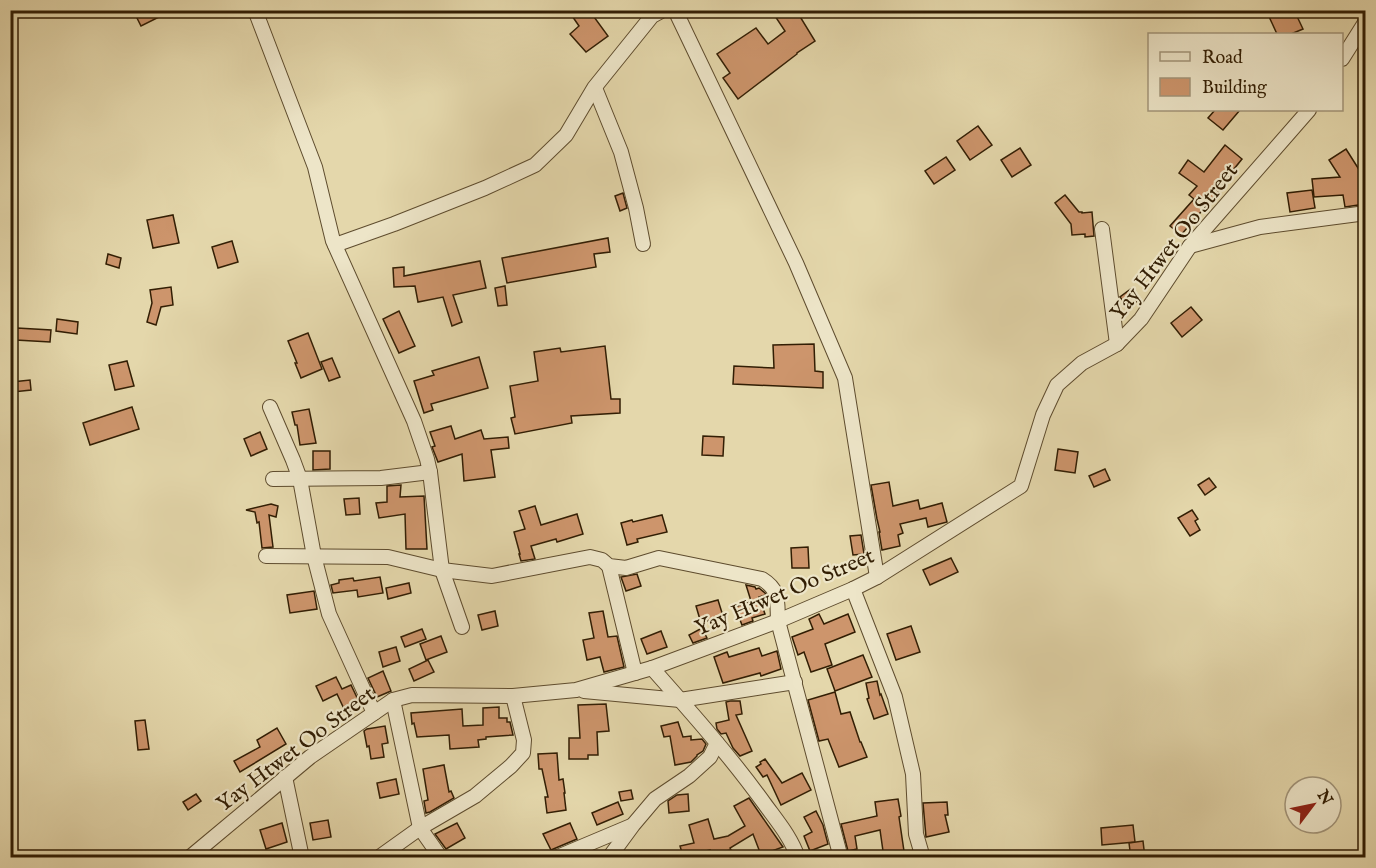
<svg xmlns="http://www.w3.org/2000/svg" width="1376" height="868" viewBox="0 0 1376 868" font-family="'IM FELL English',serif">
<rect width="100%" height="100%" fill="#e4d7ab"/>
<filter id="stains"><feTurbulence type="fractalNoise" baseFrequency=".00333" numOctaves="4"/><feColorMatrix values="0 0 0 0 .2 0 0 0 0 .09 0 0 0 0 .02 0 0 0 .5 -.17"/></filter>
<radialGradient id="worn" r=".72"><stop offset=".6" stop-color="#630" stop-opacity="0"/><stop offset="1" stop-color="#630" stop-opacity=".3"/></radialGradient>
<!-- building -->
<g fill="#cd956c" stroke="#321e04" stroke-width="1.5">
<polygon points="142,10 173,10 141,26 135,14"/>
<polygon points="568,10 589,10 608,36 586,52 570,34 579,26"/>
<polygon points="771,10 796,10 815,41 797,53 797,54 738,99 723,78 730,73 717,54 756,28 768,44 785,31"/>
<polygon points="1266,10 1294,10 1303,29 1291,34 1277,34"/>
<polygon points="1215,110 1240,110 1223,130 1208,118"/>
<polygon points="978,126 992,145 970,160 957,141"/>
<polygon points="1225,145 1242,159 1217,190 1219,191 1181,235 1170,226 1194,199 1189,195 1197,186 1179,173 1188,160 1204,172"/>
<polygon points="1020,148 1031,165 1012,177 1001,160"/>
<polygon points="1346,149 1365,179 1365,204 1345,207 1343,195 1314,197 1312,179 1340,177 1329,160"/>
<polygon points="946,157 955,170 934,184 925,171"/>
<polygon points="1312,190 1315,208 1290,212 1287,193"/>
<polygon points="623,193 627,208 620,211 615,196"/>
<polygon points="1065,195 1079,212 1082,212 1082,213 1092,212 1094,236 1085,237 1085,234 1072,235 1071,224 1055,203"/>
<polygon points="173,215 179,243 153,248 147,220"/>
<polygon points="608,238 610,252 594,254 596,267 507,283 502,258"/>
<polygon points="232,241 238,262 218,268 212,247"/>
<polygon points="108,254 121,258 119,268 106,264"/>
<polygon points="480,261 486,288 453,295 462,322 452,326 443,297 418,302 415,286 394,287 393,268 404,267 404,276"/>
<polygon points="505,286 507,305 498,306 495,288"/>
<polygon points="171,287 173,305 161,307 156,325 147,322 152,303 150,290"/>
<polygon points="1132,288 1140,299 1128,308 1120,297"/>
<polygon points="1191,307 1202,320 1182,337 1171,323"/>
<polygon points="399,311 415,346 399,353 383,319"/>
<polygon points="57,319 78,322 77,334 56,331"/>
<polygon points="17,328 51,330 50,342 16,340"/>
<polygon points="308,333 322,369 301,378 295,363 297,363 288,341"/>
<polygon points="814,344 815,371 823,372 823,388 733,384 734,366 774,368 773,345"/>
<polygon points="605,346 611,399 620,399 620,413 571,416 572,423 515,434 511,418 515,417 510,386 538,381 534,352 560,348 561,352"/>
<polygon points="479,357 488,388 431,404 433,410 424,413 414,381 434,375 432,371"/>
<polygon points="332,358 340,377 329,381 321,362"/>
<polygon points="127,361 134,386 115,390 109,365"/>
<polygon points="30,380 31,390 13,392 12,382"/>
<polygon points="132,407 139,429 90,445 83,423"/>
<polygon points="309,409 316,443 300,445 297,425 295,425 292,412"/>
<polygon points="451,426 455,439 481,430 484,439 508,437 509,448 491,450 495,477 464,481 462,454 438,462 432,447 435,446 430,432"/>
<polygon points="260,432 267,449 251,456 244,439"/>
<polygon points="703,436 724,437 723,456 702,455"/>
<polygon points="1058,449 1078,452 1075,473 1055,470"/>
<polygon points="313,451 330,451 330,469 313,470"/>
<polygon points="1105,469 1110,480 1094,487 1089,476"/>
<polygon points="1209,478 1216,487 1205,495 1198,485"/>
<polygon points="889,482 893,506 918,500 920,509 942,503 947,522 928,527 926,518 900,524 903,533 898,535 900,546 882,550 879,532 880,532 877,519 871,485"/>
<polygon points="401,485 400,497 424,496 427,549 406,549 405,514 379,518 376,503 387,502 387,486"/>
<polygon points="359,498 360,514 346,515 344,499"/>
<polygon points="271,504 278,506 276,517 269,515 273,547 262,548 259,522 257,523 255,512 246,510"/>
<polygon points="535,506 541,525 577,514 583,534 557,542 556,539 531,546 535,559 521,561 519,554 520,554 514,532 525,529 519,511"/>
<polygon points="1192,510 1198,519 1195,521 1200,530 1190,536 1178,518"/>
<polygon points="662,515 667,532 637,539 638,542 627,545 621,523 632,520 633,522"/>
<polygon points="861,535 864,554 853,555 850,536"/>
<polygon points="808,547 809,568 792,568 791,548"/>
<polygon points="951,558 958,572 930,585 923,570"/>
<polygon points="637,574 641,586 626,591 621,577"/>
<polygon points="380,577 383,593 358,597 357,590 333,593 331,585 339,583 339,580 353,578 354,581"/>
<polygon points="409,583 411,593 388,599 386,588"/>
<polygon points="746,585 755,587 756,589 759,588 765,593 766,595 759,597 765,614 752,618 753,621 742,625 735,607 751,601"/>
<polygon points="314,591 317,609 290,613 287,595"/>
<polygon points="718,600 723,616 701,623 696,606"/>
<polygon points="495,611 498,626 482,630 478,615"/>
<polygon points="603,611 608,637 617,636 624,667 604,672 600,657 587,660 583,640 594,638 589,613"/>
<polygon points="819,614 824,624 848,614 855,632 825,644 832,665 811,672 804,652 798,655 792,637 813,629 809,619"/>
<polygon points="911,626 920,652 896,660 887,634"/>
<polygon points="702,628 707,638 693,643 689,635"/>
<polygon points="422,629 426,639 405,647 401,637"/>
<polygon points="661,631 667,647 647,654 641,639"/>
<polygon points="441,636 447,652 426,660 420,644"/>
<polygon points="396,647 400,661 383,667 379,652"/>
<polygon points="759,648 762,656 777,651 781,669 761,676 760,673 723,683 714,657 727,652 729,657"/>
<polygon points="863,655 872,677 835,691 827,669"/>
<polygon points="428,660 434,672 414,681 409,669"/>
<polygon points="383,671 391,691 377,697 368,678"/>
<polygon points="336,677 342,689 351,685 361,706 346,713 337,694 323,701 316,686"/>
<polygon points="877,681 880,695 881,694 888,714 874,719 867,699 869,698 866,683"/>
<polygon points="835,692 841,714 850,712 860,742 861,742 867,757 839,767 828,739 819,741 808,700"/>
<polygon points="730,701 740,701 742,714 736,715 752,751 740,756 733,748 726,733 721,734 717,729 716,723 729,720 726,702"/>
<polygon points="606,704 609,731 597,732 598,755 588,755 588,759 569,759 569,738 580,738 578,705"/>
<polygon points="499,707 499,718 507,718 507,722 510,722 513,735 486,737 486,739 478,740 479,747 450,749 449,735 417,737 414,723 412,724 411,713 462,709 463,726 483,725 483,708"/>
<polygon points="145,720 149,749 138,750 135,721"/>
<polygon points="678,722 683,737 691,736 691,740 702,739 706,744 703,751 697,755 697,756 691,762 675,765 670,736 664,737 661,726"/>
<polygon points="385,726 388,743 382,744 384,757 371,759 369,746 367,747 364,731 367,729"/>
<polygon points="277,728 286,744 240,772 234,761 260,747 257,740"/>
<polygon points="557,753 559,780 563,779 565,793 564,793 566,810 547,813 545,797 548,797 542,769 539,769 538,754"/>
<polygon points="765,759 782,783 802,773 811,790 781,805 767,775 763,777 756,767 761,764 760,762"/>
<polygon points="444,765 449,792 451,791 454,798 430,812 426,813 424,801 428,800 423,769"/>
<polygon points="396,779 399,794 380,798 377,783"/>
<polygon points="631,790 633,799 621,801 619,792"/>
<polygon points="196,794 201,801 188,810 183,802"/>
<polygon points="688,794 689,811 669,813 668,801 677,795"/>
<polygon points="749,798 783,847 761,855 753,834 730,848 731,850 710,854 710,850 683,856 680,846 694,843 689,825 708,819 714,839 728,836 745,826 734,806"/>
<polygon points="898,799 901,816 899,817 905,858 884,858 880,830 855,836 857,849 848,851 841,824 877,816 875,802"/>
<polygon points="618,802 623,814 597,825 592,813"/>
<polygon points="947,802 948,815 945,815 949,832 926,837 923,803"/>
<polygon points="816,811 823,825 828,844 810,851 804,836 812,832 804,817"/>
<polygon points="328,820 331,837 313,840 310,823"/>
<polygon points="282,823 287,842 266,849 260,830"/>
<polygon points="457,823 465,838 446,849 435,834"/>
<polygon points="570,823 577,839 551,850 543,834"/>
<polygon points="1133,825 1135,842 1102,845 1101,828"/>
<polygon points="1143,841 1145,858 1131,858 1129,843"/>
</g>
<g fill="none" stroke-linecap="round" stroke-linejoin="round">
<!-- minor casing -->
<g stroke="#5e4c2e" stroke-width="16">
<g id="minor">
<polyline points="255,10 315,167 333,241 414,421 427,459 430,472 442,570 462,627"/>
<polyline points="675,10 796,263 845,378 877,577"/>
<polyline points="1342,59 1366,21"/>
<polyline points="595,88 621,152 636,208 643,244"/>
<polyline points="1102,229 1117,344"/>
<polyline points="335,245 394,224 485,188 535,165 566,135 594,88 652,16 663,10"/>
<polyline points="1190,246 1260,227 1366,213"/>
<polyline points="270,407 293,460 300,479 314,556 329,614 374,713"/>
<polyline points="273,479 381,478 430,472"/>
<path d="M266,556L388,557L442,570L492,576L590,557L602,560L609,566L626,568L659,558L762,579C780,590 777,601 778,621L841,858"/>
<polyline points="609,566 635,673"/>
<polyline points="853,589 895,697 913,774 916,834 923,858"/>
<path d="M652,668C691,712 730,756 764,803C777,821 791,837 798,858"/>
<polyline points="584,691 680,700 795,682"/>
<polyline points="393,700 420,828 441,858"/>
<polyline points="285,777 302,858"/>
<polyline points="189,858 310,757 393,700 412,695 513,696 576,690 652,668 778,621 853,589 877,577 1021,486 1043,415 1057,385 1082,363 1117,344 1141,319 1190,246 1309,110"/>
<polyline points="378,858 420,828 475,796 511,766 523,753 524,740 513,696"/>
<polyline points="555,858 631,826"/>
<polyline points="610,858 611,855 633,825 655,799 689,776 710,757 717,743"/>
</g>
</g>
<!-- minor -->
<use href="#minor" stroke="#ede5c8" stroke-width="14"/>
</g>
<g text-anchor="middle" stroke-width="4.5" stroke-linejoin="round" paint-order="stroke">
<!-- street labels -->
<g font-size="22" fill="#321e04" stroke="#ede5c8">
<text transform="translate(1173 241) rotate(-52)" y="8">Yay Htwet Oo Street</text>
<text transform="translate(784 591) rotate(-23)" y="8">Yay Htwet Oo Street</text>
<text transform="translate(295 748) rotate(-37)" y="8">Yay Htwet Oo Street</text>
</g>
</g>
<!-- margin -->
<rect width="1376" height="868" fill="none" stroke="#e4d7ab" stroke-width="36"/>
<rect x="12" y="12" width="1352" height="844" fill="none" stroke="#321e04" stroke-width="3"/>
<rect x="18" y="18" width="1340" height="832" fill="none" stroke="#321e04" stroke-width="1.5"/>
<!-- legend -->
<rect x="1148" y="33" width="195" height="78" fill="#ede5c8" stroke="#a2957a" stroke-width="1.5"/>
<rect x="1160" y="52" width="30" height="9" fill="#ede5c8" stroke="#a2957a" stroke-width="1.5"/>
<text x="1202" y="63" font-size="18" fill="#321e04">Road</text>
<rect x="1160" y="78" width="30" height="18" fill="#cd956c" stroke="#a2957a" stroke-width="1.5"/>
<text x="1202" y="93" font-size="18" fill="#321e04">Building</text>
<!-- north arrow -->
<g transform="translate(1313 805) rotate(58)"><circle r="28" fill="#ede5c8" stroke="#a2957a" stroke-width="1.5"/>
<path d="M0-4.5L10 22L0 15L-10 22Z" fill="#8f2418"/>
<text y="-9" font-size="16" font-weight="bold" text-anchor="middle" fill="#321e04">N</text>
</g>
<rect width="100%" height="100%" filter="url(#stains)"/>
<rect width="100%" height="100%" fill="url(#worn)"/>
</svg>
